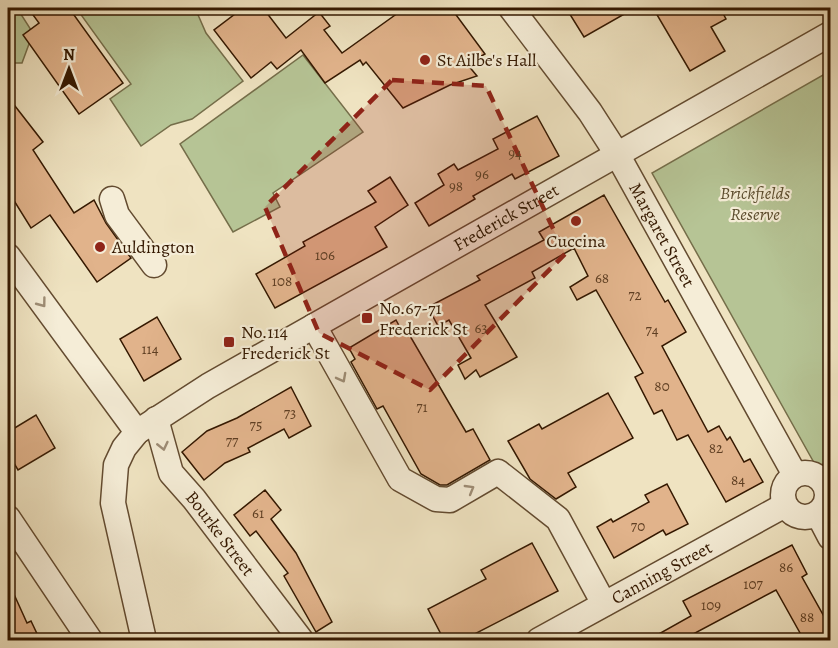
<svg xmlns="http://www.w3.org/2000/svg" width="838" height="648" viewBox="0 0 838 648" font-family="Alegreya,serif">
<rect width="100%" height="100%" fill="#efe3c1"/>
<filter id="stains"><feTurbulence type="fractalNoise" baseFrequency=".00333" numOctaves="4"/><feColorMatrix values="0 0 0 0 .2 0 0 0 0 .09 0 0 0 0 .02 0 0 0 .5 -.17"/></filter>
<radialGradient id="worn" r=".72"><stop offset=".6" stop-color="#630" stop-opacity="0"/><stop offset="1" stop-color="#630" stop-opacity=".3"/></radialGradient>
<!-- green -->
<g fill="#b6c495" stroke="#756e4a" stroke-width="1.5">
<polygon points="8,8 17,8 33,33 22,63 14,63 8,53"/>
<polygon points="84,8 195,8 206,33 243,81 192,119 171,125 141,146 110,99 131,84 79,12"/>
<polygon points="303,55 363,132 273,193 280,207 233,232 180,144"/>
<polygon points="830,71 830,460 817,468 652,173"/>
</g>
<!-- building -->
<g fill="#e1b38b" stroke="#341800" stroke-width="1.5">
<polygon points="28,8 69,8 123,83 79,114 23,35 39,23"/>
<polygon points="243,8 263,8 286,38 319,12 330,26 324,30 342,53 405,8 451,8 485,54 467,64 477,76 450,85 403,108 366,62 363,65 360,60 325,83 301,50 277,69 271,62 251,78 214,30"/>
<polygon points="566,8 635,8 584,37"/>
<polygon points="653,8 720,8 726,19 711,27 725,51 690,71"/>
<polygon points="8,97 43,142 33,150 74,213 94,200 106,223 131,258 97,282 50,215 31,228 8,191"/>
<polygon points="537,116 559,156 515,179 512,174 473,196 475,199 429,226 415,203 444,185 438,174 454,164 458,170 498,149 493,139"/>
<polygon points="390,177 408,205 375,227 387,247 275,308 256,274 305,246 303,242 376,202 368,191"/>
<polygon points="604,195 665,302 668,300 686,332 662,346 708,432 719,426 727,440 730,437 744,462 750,459 763,482 726,502 688,435 677,440 662,410 654,414 635,377 643,373 596,290 577,300 570,287 588,276 574,248 532,272 535,278 485,305 517,357 480,377 476,370 465,379 458,365 471,358 449,320 438,326 428,307 480,280 477,276 544,240 539,232"/>
<polygon points="157,317 181,359 144,381 120,339"/>
<polygon points="396,320 402,331 406,329 466,432 473,429 490,460 447,485 440,485 421,474 383,406 377,409 351,362 355,359 349,348"/>
<polygon points="291,387 311,426 289,438 284,429 248,448 250,452 225,463 204,480 182,452 207,431 237,418"/>
<polygon points="608,393 633,438 568,473 576,487 556,499 530,479 508,441 539,424 542,429"/>
<polygon points="36,415 55,448 18,470 8,453 8,432"/>
<polygon points="667,484 688,524 666,535 663,530 614,558 597,527 611,519 613,522 649,502 645,495"/>
<polygon points="265,490 281,510 271,519 296,553 332,622 316,632 284,576 288,573 256,531 250,536 234,515"/>
<polygon points="532,543 558,591 463,640 444,640 428,609 486,579 481,570"/>
<polygon points="792,545 807,574 802,577 831,629 831,640 804,640 776,590 682,640 648,640 691,616 683,601"/>
<polygon points="8,581 27,623 31,621 40,640 10,640 8,635"/>
</g>
<g fill="none" stroke-linecap="round" stroke-linejoin="round">
<!-- minor casing -->
<g stroke="#634b30" stroke-width="27">
<g id="minor">
<path id="s1" d="M511,8L590,112L617,154L795,475"/>
<polyline points="112,199 117,215 154,265"/>
<polyline points="8,256 137,432"/>
<polyline points="314,326 400,479 436,499 450,500 498,472 558,519 604,604"/>
<path id="s2" d="M156,419L171,473L194,499L301,640"/>
<circle cx="805" cy="495" r="22"/>
<polyline points="818,514 830,537"/>
<polyline points="8,518 90,640"/>
<path id="s3" d="M144,640L113,503L116,465L124,448L137,432L208,386L830,34"/>
<path id="s4" d="M539,640L785,505"/>
</g>
</g>
<!-- minor -->
<use href="#minor" stroke="#f5edd7" stroke-width="24"/>
</g>
<!-- one-way arrows -->
<defs><path id="oneway-chevron" d="M-2-3.5L2.5 0L-2 3.5" fill="none" stroke-width="1.6" stroke-linecap="round" stroke-linejoin="round" transform="scale(1.5)"/></defs>
<g stroke="#9e8d76">
<use href="#oneway-chevron" transform="translate(42 303) rotate(53)"/>
<use href="#oneway-chevron" transform="translate(342 378) rotate(62)"/>
<use href="#oneway-chevron" transform="translate(163 446) rotate(77)"/>
<use href="#oneway-chevron" transform="translate(470 489) rotate(-30)"/>
</g>
<!-- marked area -->
<path fill="#8f2418" fill-opacity="0.2" stroke="#8f2418" stroke-width="4.5" stroke-dasharray="12 8" stroke-linejoin="round" d="M392,80L486,86L565,254L430,390L319,333L265,207Z"/>
<!-- markers -->
<g fill="#8f2418" stroke="#f5edd7" stroke-width="2">
<circle cx="425" cy="60" r="6"/>
<circle cx="576" cy="221" r="6"/>
<circle cx="100" cy="247" r="6"/>
<rect x="361" y="312" width="12" height="12" rx="3"/>
<rect x="223" y="336" width="12" height="12" rx="3"/>
</g>
<g text-anchor="middle" stroke-width="4.5" stroke-linejoin="round" paint-order="stroke">
<!-- number labels -->
<g font-size="15" fill="#5f3f23">
<text x="515" y="158">94</text>
<text x="482" y="179">96</text>
<text x="456" y="191">98</text>
<text x="325" y="260">106</text>
<text x="602" y="283">68</text>
<text x="282" y="286">108</text>
<text x="635" y="300">72</text>
<text x="481" y="333">63</text>
<text x="652" y="335">74</text>
<text x="150" y="354">114</text>
<text x="662" y="391">80</text>
<text x="422" y="412">71</text>
<text x="290" y="418">73</text>
<text x="256" y="430">75</text>
<text x="232" y="446">77</text>
<text x="716" y="453">82</text>
<text x="738" y="485">84</text>
<text x="258" y="518">61</text>
<text x="638" y="531">70</text>
<text x="786" y="572">86</text>
<text x="753" y="589">107</text>
<text x="711" y="610">109</text>
<text x="807" y="622">88</text>
</g>
<!-- poi labels -->
<g font-size="18" fill="#341800" stroke="#f5edd7" text-anchor="start">
<text x="437" y="66">St Ailbe's Hall</text>
<text x="576" y="247" text-anchor="middle">Cuccina</text>
<text x="112" y="253">Auldington</text>
<text x="379" y="314">No.67-71<tspan x="379" dy="21">Frederick St</tspan></text>
<text x="241" y="338">No.114<tspan x="241" dy="21">Frederick St</tspan></text>
</g>
<!-- park labels -->
<g font-size="18" font-style="italic" fill="#5b4c2d" stroke="#f5edd7">
<text x="755" y="199">Brickfields<tspan x="755" dy="21">Reserve</tspan></text>
</g>
<!-- street labels -->
<g font-size="18" fill="#341800" stroke="#f5edd7">
<text dy="6" stroke="none"><textPath href="#s3" startOffset="645">Frederick Street</textPath></text>
<text dy="6" stroke="none"><textPath href="#s1" startOffset="273">Margaret Street</textPath></text>
<text dy="6" stroke="none"><textPath href="#s2" startOffset="134">Bourke Street</textPath></text>
<text dy="6" stroke="none"><textPath href="#s4" startOffset="140">Canning Street</textPath></text>
</g>
</g>
<!-- margin -->
<rect width="838" height="648" fill="none" stroke="#efe3c1" stroke-width="30"/>
<rect x="9" y="9" width="820" height="630" fill="none" stroke="#341800" stroke-width="3"/>
<rect x="15" y="15" width="808" height="618" fill="none" stroke="#341800" stroke-width="1.5"/>
<!-- north arrow -->
<g transform="translate(69 69)" stroke="#f5edd7" stroke-width="4.5" paint-order="stroke">
<path d="M0-4.5L10 22L0 15L-10 22Z" fill="#341800"/>
<text y="-9" font-size="16" font-weight="bold" text-anchor="middle" fill="#341800">N</text>
</g>
<rect width="100%" height="100%" filter="url(#stains)"/>
<rect width="100%" height="100%" fill="url(#worn)"/>
</svg>
